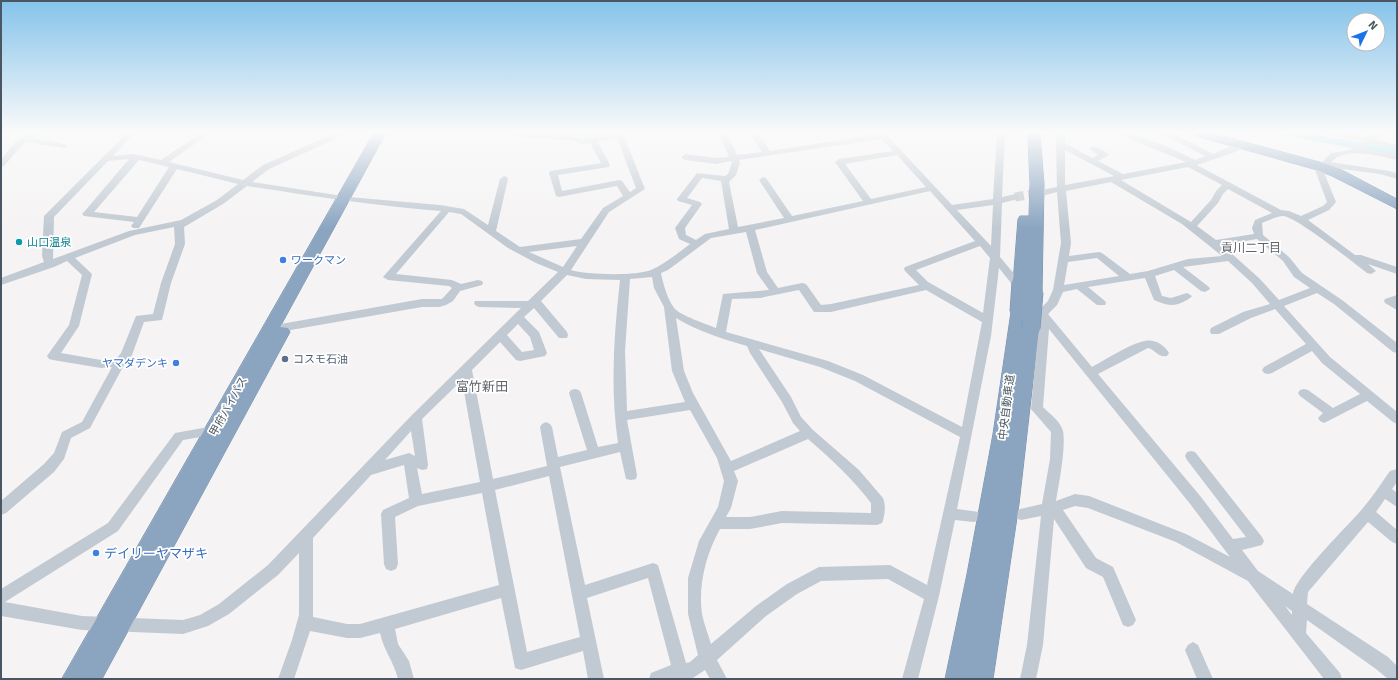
<svg xmlns="http://www.w3.org/2000/svg" width="1398" height="680" viewBox="0 0 1398 680" font-family="Signika,'Noto Sans JP',sans-serif">
<rect width="100%" height="100%" fill="#f5f3f3"/>
<!-- education -->
<polygon fill="#e6e4e5" points="523,133 617,133 583,140 572,136"/>
<g fill="none" stroke-linecap="round" stroke-linejoin="round">
<!-- river -->
<polygon fill="#90daee" fill-rule="evenodd" points="1283,133 1306,133 1397,149 1397,157 1289,136 1285,135"/>
<!-- minor-tunnel -->
<polyline stroke="#caccce" stroke-width="9" stroke-dasharray="9 4.5" stroke-linecap="butt" points="1015,197 1044,192"/>
<!-- highway casing -->
<g stroke="#7690ad" stroke-width="1">
<g id="highway">
<polygon points="374,133 386,133 280,327 288,328 290,332 102,679 62,679"/>
<polygon points="1028,133 1040,133 1044,184 1042,292 1040,296 1034,297 1028,296 1026,292 1026,287 1021,288 1015,287 1013,283 1018,219 1020,216 1029,216 1030,184"/>
<polygon points="1194,133 1212,133 1327,164 1342,170 1397,199 1397,209 1332,176 1317,170 1196,136"/>
<polygon points="1019,306 1025,308 1027,312 1026,324 1031,322 1037,324 1039,328 1019,504 993,679 945,679 967,574 993,434 1011,312 1013,308"/>
</g>
</g>
<!-- minor -->
<g fill="#c1cad2" fill-rule="evenodd">
<polygon points="31,133 40,133 33,138 64,144 68,146 64,148 26,142 23,144 4,166 1,167 1,159 17,140"/>
<path d="M127,133H135L113,156L133,154L161,160L201,133H210L169,162L243,180L263,165L335,133H345L344,135L269,169L252,182L349,197L440,205L464,209L488,225L500,179L504,176L507,177L508,179L496,231L520,247L581,239L603,208L623,196L617,186L559,197L556,196L549,173L550,171L601,163L590,143L582,144L570,140L518,137H515L513,133L571,136L583,139L619,133H628L624,136L645,189L609,212L571,270C586,275 637,276 651,270C665,264 678,253 690,244L679,239L675,228L692,205L678,201L677,199L697,173L725,176L728,174L732,163L731,161L716,164L685,160L681,157L685,154L716,158L729,157L720,136L721,133H729L728,136L737,155L762,152L750,133H758L770,151L885,133L952,205L993,199L997,133H1005L1002,197L1015,194L1019,197L1018,199L1002,203L1000,257L1042,307L1048,301L1053,290L1061,243L1057,192L1045,195L1041,192L1042,190L1057,187L1056,144L1057,133H1065V143L1092,158L1098,155L1090,149L1091,147C1097,146 1105,151 1109,155L1098,161L1123,174L1186,162L1120,135L1119,133C1140,133 1176,150 1195,160L1205,156L1164,135L1163,133H1172L1213,154L1238,143H1244V147L1235,152L1197,165L1281,210L1289,211L1301,216L1323,206L1327,202L1315,170L1316,168L1331,153L1350,150L1363,141L1329,135L1325,133H1341L1369,137L1377,133H1386L1376,140L1397,145V149L1371,144L1363,149L1397,154V160C1377,156 1347,146 1331,162L1389,171L1397,173V179L1380,174L1327,167L1323,170L1336,202L1329,210L1308,220L1355,255H1361L1397,267V274L1368,264L1376,271L1371,274L1367,273C1354,263 1295,216 1283,216C1276,216 1268,221 1262,223L1263,235L1289,257L1302,273L1342,300L1397,343V353L1393,352L1334,304L1317,293L1284,306L1330,357L1397,412V424L1393,422L1367,401L1328,421L1324,423L1320,421L1318,418L1323,413L1300,396L1298,393L1300,390L1304,389L1308,390L1333,408L1360,394L1322,363L1312,351L1272,373L1268,374L1264,373L1262,370L1264,367L1306,344L1275,309L1251,318L1219,334H1211L1210,331L1211,328L1243,312L1270,304L1252,283L1228,261L1183,267L1209,287L1210,289L1205,292L1201,291L1174,270L1155,276L1162,296L1171,298L1187,293L1192,296C1189,300 1176,306 1171,305C1166,305 1159,302 1154,300L1145,278L1088,287L1105,301L1106,303L1105,305H1097L1077,289L1063,292L1057,305L1048,314L1092,367C1105,360 1131,343 1145,341C1155,339 1164,345 1169,353L1167,356C1158,358 1156,350 1148,348L1098,374L1201,497L1233,539L1246,537L1187,460L1185,456L1187,452L1191,451L1195,452L1262,537L1264,541L1262,545L1242,550L1258,571L1293,594C1295,577 1349,525 1363,508C1373,496 1381,484 1390,471L1397,469V482L1392,489L1397,493V507L1385,499L1376,512L1397,530V544L1392,542L1368,522L1308,592L1307,604L1388,657L1397,666V679H1388L1376,669L1307,620L1306,633L1340,673L1342,679H1324L1248,581L1176,542L1088,508L1075,506L1063,510L1096,558L1113,567L1136,620L1133,625L1128,627L1123,625L1103,577L1086,568L1054,519L1043,645L1036,679H1020L1027,645L1041,516L1021,520L1016,518L1014,514L1016,510L1042,504L1050,459L1051,432L1031,409L1039,318L999,268L991,336L957,509L979,512L981,516L979,520L974,522L955,520L939,596L918,679H902L924,599L888,579L821,581L797,594L766,616L717,660L727,679H710L705,670L693,678L649,679L651,673L671,665L648,578L587,598L604,679H588L583,651L521,670L515,668L501,598L395,629L398,644L409,661L414,679H398C394,662 384,651 380,633L360,638H347L310,631L294,679H278L292,640L299,615V553L278,575L229,614L208,626L183,634L82,630L1,616V589L108,523L175,433L214,426L218,428L220,431L218,434L183,440L118,531L5,602L82,616L183,620L200,615L219,604L268,565L412,415L521,308L479,307L475,305L474,303L475,301H528L558,272L536,263L508,248L461,214L449,212L396,274L452,280L461,284L478,280L482,281L483,283L482,285L460,291L453,301L446,305L439,307H422L285,331L281,330L280,327L281,324L422,299H442L452,288L449,286L388,280L383,277L441,211C375,206 312,196 247,186L223,204L184,227L185,244L171,283L162,320L144,322L132,355L124,365L90,428L71,438L64,459L54,472L6,513L1,515V501L44,464L54,453L62,432L82,422L112,367L101,368L53,360L49,359L47,356L69,325L82,275L67,261L54,267L1,285V278L44,262L42,256L44,216ZM617,138L636,188L630,192L622,181L619,180L562,191L558,175L609,167L610,165L598,142ZM882,139L893,151L839,159L835,162L863,201L792,216L766,178L763,177L759,180L784,218L738,227L729,182L736,175L740,163L739,160ZM1065,150L1114,176L1065,185ZM897,155L926,187L871,199L845,164ZM129,159L84,212L82,214L84,216L134,222L131,226L133,228H139L177,169L238,184L217,200L181,220L129,231L53,259L54,217L108,161ZM139,160L169,167L137,217L94,212ZM1188,167L1222,185L1216,191L1211,200L1191,222L1121,180ZM702,178L721,181L729,229L705,234L696,240L686,235L685,228L702,204L700,202L687,198ZM1111,182L1182,224L1222,256L1188,259L1148,271L1130,274L1102,253L1099,252L1069,256L1071,243L1066,191ZM1228,189L1272,213L1255,220L1252,228L1254,234L1216,240L1197,226L1218,203L1223,194ZM930,191L975,241L905,267L904,269L905,271L919,285L831,304L821,305L806,284L802,283L778,288L767,272L755,230ZM993,205L991,246L957,210ZM174,227L175,244L161,283L153,314L136,316L121,353L117,358L101,360L61,353L79,326L92,274L75,258L135,235ZM746,232L757,273L769,290L723,294L716,328C706,324 682,316 675,309C668,301 663,284 661,273L668,270L711,238ZM1257,239L1283,261L1294,277L1310,288L1279,300L1260,279L1222,245ZM577,246L563,267L529,252ZM980,246L990,258L983,313L928,282L916,270ZM1097,258L1119,276L1064,285L1068,262ZM567,275L586,279L620,280C614,334 610,388 618,443L598,447L581,393L579,390L575,389L571,390L569,393L587,450L558,457L552,427L550,424L546,422L542,424L540,427L547,466L493,479L472,370L500,342L516,360L520,361L545,356L547,353L539,332L524,317L534,308L559,338H567L568,335L567,332L541,301ZM652,277L654,288L664,307L672,371L685,402L627,411L625,351L630,279ZM799,290L814,312H831L926,290L982,322L962,427L863,375L828,361L726,332L732,299L760,298ZM676,318C698,331 722,339 747,346L750,353L782,402L793,423L800,431L731,461L693,393L684,371ZM518,324L530,337L534,350L522,352L507,335ZM1049,329L1191,505L1230,557L1186,534L1089,496L1075,494L1056,501C1059,483 1066,448 1063,431C1061,422 1050,414 1043,407ZM759,349L820,367L855,381L960,437L927,585L890,565L819,567L787,584L756,606L711,644C708,634 704,624 702,614C698,585 706,554 720,529H750L782,523L877,525L882,523C885,516 886,505 883,498L859,470L813,430L801,417L791,397ZM462,380L480,482L422,494L417,468L422,470L427,469L428,465L422,419ZM690,410L717,458L724,481L718,507L699,541L688,578V614L698,655L690,662L686,663L658,565L653,563L585,585L560,467L620,452L626,479L631,480L636,479L637,475L627,420ZM411,431L415,456L409,453L385,460ZM808,439C831,459 853,479 871,503V513L782,511L750,517H726L731,508L738,481L734,471ZM404,465L409,498L383,510L381,514L384,564L386,569L391,571L396,569L398,564L395,517L418,506L482,493L499,585L360,624H347L313,617V538L371,475ZM549,476L580,637L527,652L495,490ZM1285,606L1292,611V615Z"/>
<polygon points="1397,295 1397,310 1385,303 1384,301 1385,299"/>
<polygon points="1193,642 1198,645 1213,679 1197,679 1185,650 1188,645"/>
</g>
<!-- highway -->
<use href="#highway" fill="#8ba5c1" fill-rule="evenodd"/>
<!-- highway-bridge casing -->
<g stroke="#7690ad" stroke-width="19" stroke-linecap="butt">
<g id="highway-bridge">
<polyline points="1019,312 1021,283"/>
<polyline points="1031,328 1034,292"/>
</g>
</g>
<!-- highway-bridge -->
<use href="#highway-bridge" stroke="#8ba5c1" stroke-width="18"/>
</g>
<!-- sky -->
<linearGradient id="sky" x2="0" y2="1"><stop stop-color="#85c3ea"/><stop offset="0.58" stop-color="#fafafa"/><stop offset="1" stop-color="#fafafa" stop-opacity="0"/></linearGradient>
<rect width="1398" height="228" fill="url(#sky)"/>
<!-- markers -->
<circle fill="#0f9aa8" stroke="#fff" stroke-width="1.5" cx="19" cy="242" r="4"/>
<g fill="#3f7fe0" stroke="#fff" stroke-width="1.5">
<circle cx="283" cy="260" r="4"/>
<circle cx="176" cy="363" r="4"/>
<circle cx="96" cy="553" r="4"/>
</g>
<circle fill="#5c6f8a" stroke="#fff" stroke-width="1.5" cx="285" cy="359" r="4"/>
<g text-anchor="middle" stroke-width="3.5" stroke-linejoin="round" paint-order="stroke">
<!-- culture labels -->
<g font-size="11" fill="#0d838f" stroke="#fff" text-anchor="start">
<text x="27" y="246">山口温泉</text>
</g>
<!-- shop labels -->
<g font-size="11" fill="#366cbe" stroke="#fff" text-anchor="start">
<text x="291" y="264">ワークマン</text>
<text x="168" y="367" text-anchor="end">ヤマダデンキ</text>
</g>
<!-- service labels -->
<g font-size="11" fill="#4e5e75" stroke="#fff" text-anchor="start">
<text x="293" y="363">コスモ石油</text>
</g>
<!-- street labels -->
<g font-size="11" fill="#4a5661" stroke="#fff">
<text transform="translate(228 406) rotate(-61)" y="4">甲府バイパス</text>
<text transform="translate(1006 407) rotate(-83)" y="4">中央自動車道</text>
</g>
<!-- neighbourhood labels -->
<g font-size="12" fill="#5f6368" stroke="#fff">
<text x="1251" y="252">貢川二丁目</text>
</g>
<!-- quarter labels -->
<g font-size="13" fill="#5f6368" stroke="#fff">
<text x="482" y="391">富竹新田</text>
</g>
<!-- near-shop labels -->
<g font-size="13" fill="#366cbe" stroke="#fff" text-anchor="start">
<text x="104" y="558">デイリーヤマザキ</text>
</g>
</g>
<!-- border -->
<rect width="1398" height="680" fill="none" stroke="#4a5661" stroke-width="4"/>
<!-- north arrow -->
<g transform="translate(1366 32) rotate(47)"><circle r="19" fill="#ffffff" stroke="#b7bbc0"/>
<path d="M0-3L7 15L0 10L-7 15Z" fill="#1a73e8"/>
<text y="-6" font-size="11" font-weight="bold" text-anchor="middle" fill="#4a5661">N</text>
</g>
</svg>
